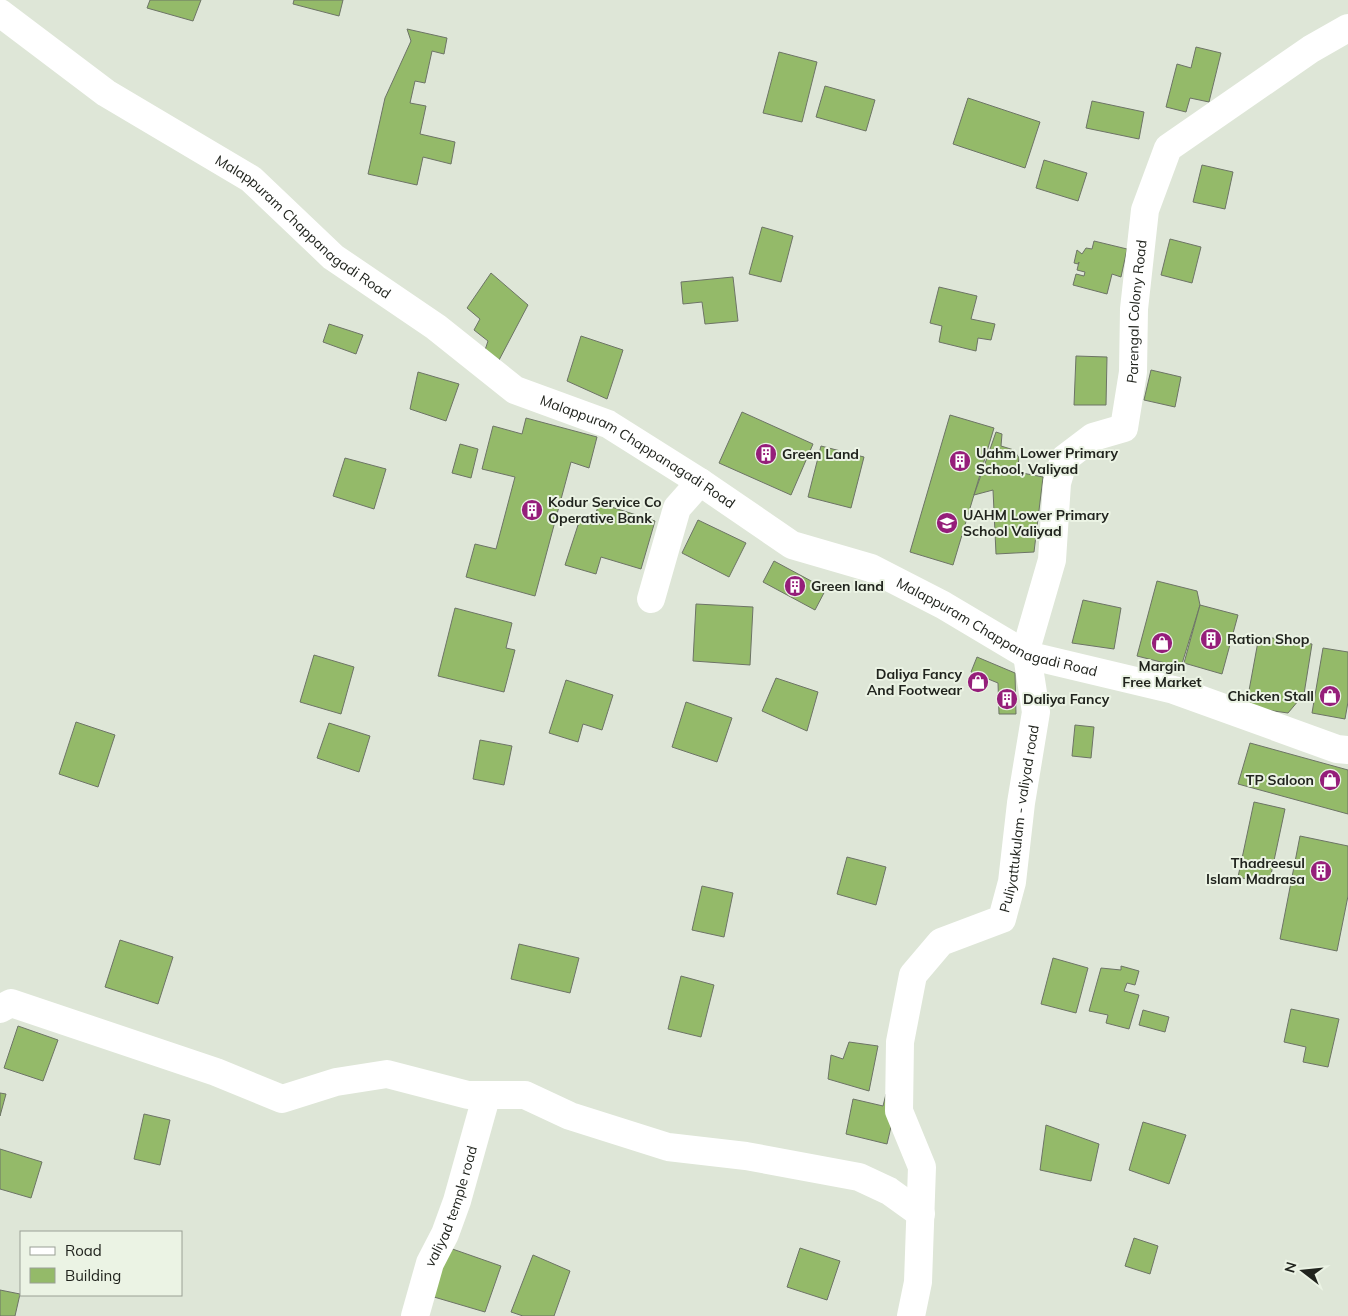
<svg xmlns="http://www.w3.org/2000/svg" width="1348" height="1316" viewBox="0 0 1348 1316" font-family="Mulish,sans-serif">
<rect width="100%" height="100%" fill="#dee6d7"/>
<!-- building -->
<g fill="#94ba69" stroke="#6d7466">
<polygon points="150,0 201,0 193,21 147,8"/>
<polygon points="294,0 343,0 339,16 293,4"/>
<polygon points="407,29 447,38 444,54 432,51 425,83 415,81 410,103 426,106 420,134 455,142 451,164 423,157 417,185 368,174 385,98 411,41"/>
<polygon points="1196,47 1221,53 1209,102 1190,98 1186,112 1166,107 1177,64 1191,68"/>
<polygon points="779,52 817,62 802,122 763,113"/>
<polygon points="825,86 875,100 866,131 816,117"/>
<polygon points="968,98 1040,122 1025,168 953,144"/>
<polygon points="1092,101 1144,112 1139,139 1086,128"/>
<polygon points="1044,160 1087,173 1078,201 1036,188"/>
<polygon points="1202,165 1233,172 1225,209 1193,202"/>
<polygon points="762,227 793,236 781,282 749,274"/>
<polygon points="1170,239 1201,247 1192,283 1161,275"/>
<polygon points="1094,241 1127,249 1121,277 1112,274 1107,294 1073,285 1076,274 1084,276 1085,272 1077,270 1079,262 1078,264 1074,263 1077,250 1082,254 1086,248 1092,249"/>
<polygon points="491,273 528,305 498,362 484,353 488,341 474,330 480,319 467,308"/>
<polygon points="733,277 738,321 705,324 702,302 683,304 681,282"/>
<polygon points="939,287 977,296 971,319 995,324 991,340 978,338 976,351 939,342 942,326 930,323"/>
<polygon points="329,324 363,335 356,354 323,342"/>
<polygon points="581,336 623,350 607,399 567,381"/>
<polygon points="1076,356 1107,357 1106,405 1074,405"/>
<polygon points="1151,370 1181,377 1175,407 1144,400"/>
<polygon points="418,372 459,384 446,421 410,409"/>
<polygon points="742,412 813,444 791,495 719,463"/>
<polygon points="950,415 994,428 953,565 910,552"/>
<polygon points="526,418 597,437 589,468 571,462 535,596 466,577 475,544 496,549 515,477 482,469 493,426 522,434"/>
<polygon points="996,432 1002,434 1001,446 1014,450 1019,458 1017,472 1043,477 1034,552 996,554 993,490 974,495"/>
<polygon points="460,444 478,449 471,478 452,473"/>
<polygon points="821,446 864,457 851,508 808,497"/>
<polygon points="345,458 386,469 374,509 333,496"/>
<polygon points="599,503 655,521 641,569 601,557 596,574 565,565 580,519 593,523"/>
<polygon points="698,520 746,543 729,577 682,553"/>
<polygon points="774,561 826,589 815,610 763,582"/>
<polygon points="1157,581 1197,591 1200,605 1181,667 1137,656"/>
<polygon points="1083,600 1121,608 1114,649 1072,643"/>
<polygon points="696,604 753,607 750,665 693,661"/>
<polygon points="1200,605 1238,615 1222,674 1184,663"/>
<polygon points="455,608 512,623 506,648 515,650 504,692 438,676"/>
<polygon points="1259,636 1312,644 1304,694 1288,713 1246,707"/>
<polygon points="1323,648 1348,652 1348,702 1345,719 1312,713"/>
<polygon points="314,655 354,667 341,714 300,702"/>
<polygon points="977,657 1015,673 1016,714 999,714 998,683 971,672"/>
<polygon points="776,678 818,692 807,731 762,711"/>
<polygon points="566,680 613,695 602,730 583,724 578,742 549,733"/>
<polygon points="686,702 732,718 717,762 672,747"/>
<polygon points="76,722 115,735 98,787 59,774"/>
<polygon points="329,723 370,736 359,772 317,758"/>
<polygon points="1075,725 1094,727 1091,758 1072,756"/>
<polygon points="480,740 512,746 504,785 473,779"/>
<polygon points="1250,743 1348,770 1348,814 1238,784"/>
<polygon points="1254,802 1285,809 1269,884 1238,877"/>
<polygon points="1300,836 1348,846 1348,896 1337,951 1280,939"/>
<polygon points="847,857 886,867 876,905 837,894"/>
<polygon points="702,886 733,893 724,937 692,930"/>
<polygon points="120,940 173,957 158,1004 105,987"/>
<polygon points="519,944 579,958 570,993 511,979"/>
<polygon points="1053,958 1088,968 1076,1013 1041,1004"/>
<polygon points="1121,966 1139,971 1135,985 1127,983 1124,991 1139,995 1129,1029 1106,1023 1108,1015 1089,1011 1101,968 1121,970"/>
<polygon points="681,976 714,985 701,1037 668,1029"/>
<polygon points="1291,1009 1339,1019 1328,1067 1303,1062 1306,1047 1284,1042"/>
<polygon points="1143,1010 1169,1017 1165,1032 1139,1025"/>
<polygon points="18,1026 58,1040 43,1081 4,1068"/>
<polygon points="849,1042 878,1046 869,1091 828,1079 831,1055 843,1059"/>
<polygon points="0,1093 6,1094 0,1116"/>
<polygon points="886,1094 898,1097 887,1144 846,1134 853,1099 883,1106"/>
<polygon points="144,1114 170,1120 160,1165 134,1159"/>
<polygon points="1143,1122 1186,1135 1169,1184 1129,1170"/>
<polygon points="1046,1125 1099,1144 1091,1181 1040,1170"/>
<polygon points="0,1149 42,1162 31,1198 0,1189"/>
<polygon points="1134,1238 1158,1246 1150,1274 1125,1266"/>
<polygon points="441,1245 501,1266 485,1312 434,1297"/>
<polygon points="800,1248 840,1261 827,1300 787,1287"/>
<polygon points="533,1255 570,1271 554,1316 523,1316 511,1312"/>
<polygon points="0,1290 20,1294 15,1316 0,1316"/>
</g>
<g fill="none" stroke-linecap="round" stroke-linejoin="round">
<!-- minor -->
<g stroke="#fff" stroke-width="28">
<path id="s1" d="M0,13L106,93L251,179L333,257L436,327L515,390L608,424L700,482L792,545L871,568L943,605L1027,655L1174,690L1337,749L1348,750"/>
<polyline points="651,599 677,508 700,482"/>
<path id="s2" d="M1025,653L1052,560L1057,483L1064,459L1093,437L1124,428L1133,372L1134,309L1145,210L1168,148L1311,49L1348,28"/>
<polyline points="0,1009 11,1003 216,1072 282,1099 336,1082 387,1074 468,1095 525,1095 570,1116 668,1147 746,1156 859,1177 889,1191 921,1214"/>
<path id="s3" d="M415,1316L430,1263L445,1234L457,1201L485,1101L483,1095"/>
<path id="s4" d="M911,1316L918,1282L922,1167L899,1111L900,1042L913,975L941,942L1002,919L1012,882L1021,803L1036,712L1027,655"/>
</g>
</g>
<!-- icons -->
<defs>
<g id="building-disc" transform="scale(1.125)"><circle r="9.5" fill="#951e7a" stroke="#ebf3e4"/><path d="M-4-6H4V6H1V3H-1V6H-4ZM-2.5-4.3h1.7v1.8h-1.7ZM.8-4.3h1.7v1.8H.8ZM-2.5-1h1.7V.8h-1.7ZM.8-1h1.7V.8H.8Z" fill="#fff"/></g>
<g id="school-disc" transform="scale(1.125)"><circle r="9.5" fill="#951e7a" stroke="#ebf3e4"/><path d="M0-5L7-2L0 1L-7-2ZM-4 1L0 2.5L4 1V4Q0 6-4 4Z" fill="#fff"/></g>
<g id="shop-disc" transform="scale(1.125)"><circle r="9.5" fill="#951e7a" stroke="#ebf3e4"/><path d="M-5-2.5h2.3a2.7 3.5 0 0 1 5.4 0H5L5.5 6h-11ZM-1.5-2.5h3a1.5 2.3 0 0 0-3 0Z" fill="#fff"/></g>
</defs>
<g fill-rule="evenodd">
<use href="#building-disc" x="766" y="454"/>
<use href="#building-disc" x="960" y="461"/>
<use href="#building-disc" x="532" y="510"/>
<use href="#school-disc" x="947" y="523"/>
<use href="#building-disc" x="795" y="586"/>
<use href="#building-disc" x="1211" y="639"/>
<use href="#shop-disc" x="1162" y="643"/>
<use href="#shop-disc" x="978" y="682"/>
<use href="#shop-disc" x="1330" y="696"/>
<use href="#building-disc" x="1007" y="699"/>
<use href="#shop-disc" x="1330" y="780"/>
<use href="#building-disc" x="1321" y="871"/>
</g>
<g text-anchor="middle" stroke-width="4" stroke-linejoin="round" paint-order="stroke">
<!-- street labels -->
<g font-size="14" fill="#21241e" stroke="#ebf3e4">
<text dy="5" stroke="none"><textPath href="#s1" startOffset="372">Malappuram Chappanagadi Road</textPath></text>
<text dy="5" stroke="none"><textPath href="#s2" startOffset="385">Parengal Colony Road</textPath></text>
<text dy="5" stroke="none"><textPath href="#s1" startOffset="778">Malappuram Chappanagadi Road</textPath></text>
<text dy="5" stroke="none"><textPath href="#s1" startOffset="1182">Malappuram Chappanagadi Road</textPath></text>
<text dy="5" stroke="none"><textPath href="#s4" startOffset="558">Puliyattukulam - valiyad road</textPath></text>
<text dy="5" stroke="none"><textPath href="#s3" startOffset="116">valiyad temple road</textPath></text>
</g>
<!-- poi labels -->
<g font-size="14" font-weight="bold" fill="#21241e" stroke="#ebf3e4" text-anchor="start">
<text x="976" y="458">Uahm Lower Primary<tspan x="976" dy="16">School, Valiyad</tspan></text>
<text x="782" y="459">Green Land</text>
<text x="548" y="507">Kodur Service Co<tspan x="548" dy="16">Operative Bank</tspan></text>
<text x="963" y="520">UAHM Lower Primary<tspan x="963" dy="16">School Valiyad</tspan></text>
<text x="811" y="591">Green land</text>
<text x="1227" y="644">Ration Shop</text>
<text x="1162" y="671" text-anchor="middle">Margin<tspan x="1162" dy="16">Free Market</tspan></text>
<text x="962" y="679" text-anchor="end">Daliya Fancy<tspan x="962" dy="16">And Footwear</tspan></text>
<text x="1314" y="701" text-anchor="end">Chicken Stall</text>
<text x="1023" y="704">Daliya Fancy</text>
<text x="1314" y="785" text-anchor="end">TP Saloon</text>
<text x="1305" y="868" text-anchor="end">Thadreesul<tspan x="1305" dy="16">Islam Madrasa</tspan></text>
</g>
</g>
<!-- legend -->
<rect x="20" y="1231" width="162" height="65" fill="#ebf3e4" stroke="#9aa095"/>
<rect x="30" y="1247" width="25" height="8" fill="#ffffff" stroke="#9aa095"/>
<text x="65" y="1256" font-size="15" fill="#21241e">Road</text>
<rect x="30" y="1268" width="25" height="15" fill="#94ba69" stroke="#9aa095"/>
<text x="65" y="1281" font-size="15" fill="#21241e">Building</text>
<!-- north arrow -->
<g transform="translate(1303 1271) rotate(286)" stroke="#ebf3e4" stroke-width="4" paint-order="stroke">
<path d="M0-4L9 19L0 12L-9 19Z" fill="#21241e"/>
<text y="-8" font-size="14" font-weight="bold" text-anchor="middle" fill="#21241e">N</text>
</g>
</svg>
